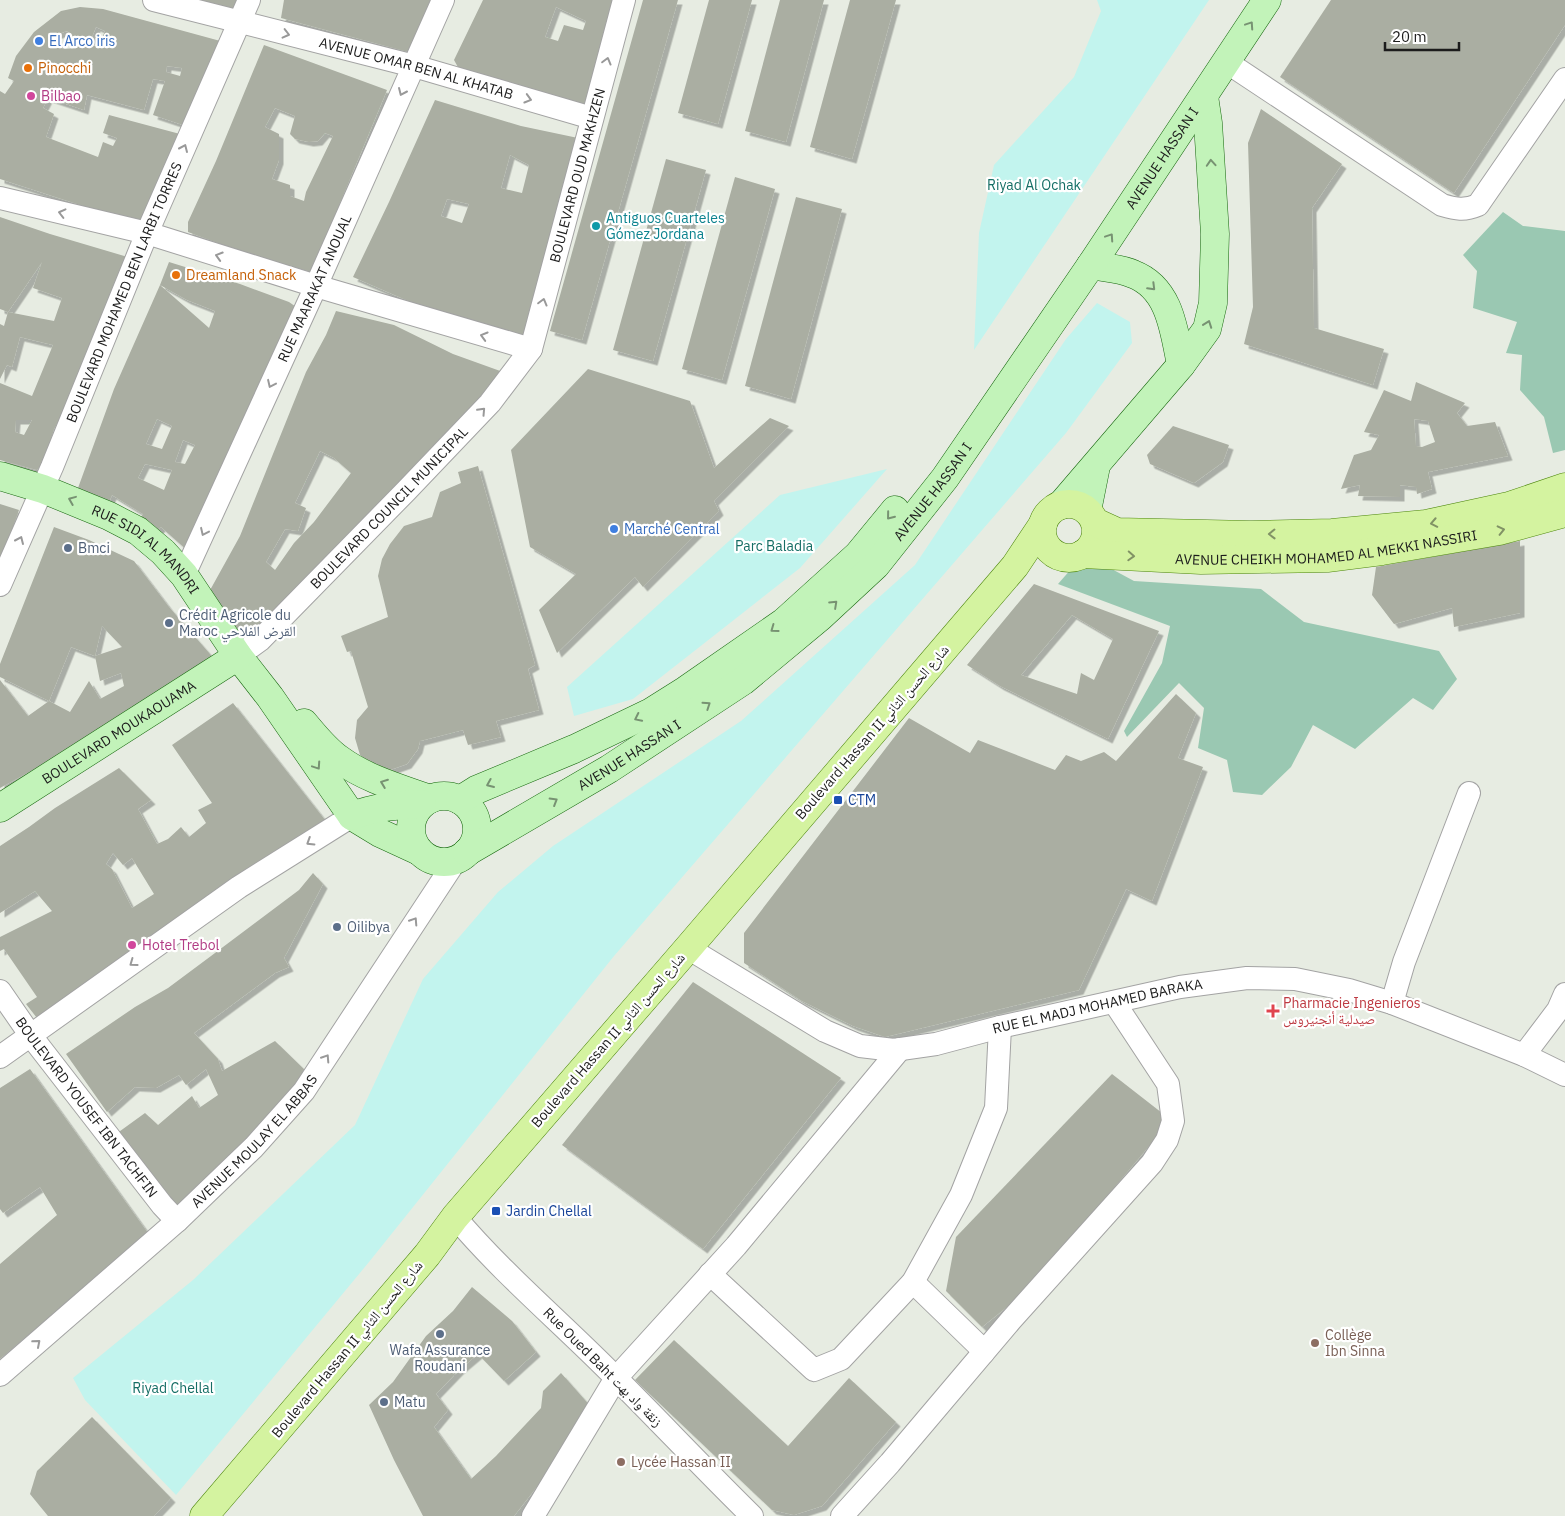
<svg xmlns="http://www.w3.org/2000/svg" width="1565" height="1516" viewBox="0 0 1565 1516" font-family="'IBM Plex Sans','Noto Naskh Arabic',sans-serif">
<defs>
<filter id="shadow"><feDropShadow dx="4.5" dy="4.5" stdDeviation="0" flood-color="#0004"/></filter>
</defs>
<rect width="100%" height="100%" fill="#e7ece2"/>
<!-- forest -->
<g fill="#9ac8b2">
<polygon points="1503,212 1523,226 1565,231 1565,450 1553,453 1544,417 1520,390 1522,355 1506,353 1517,322 1473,308 1477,271 1463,255"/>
<polygon points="1108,567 1134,581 1261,589 1304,622 1439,651 1457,679 1433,710 1413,698 1355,749 1313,725 1291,767 1262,795 1233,792 1227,760 1198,748 1204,708 1179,683 1127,737 1124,731 1162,663 1170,626 1058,584 1072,568"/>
</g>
<!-- park -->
<g fill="#c2f4ee">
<polygon points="1097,0 1209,0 974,350 979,233 994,165 1074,77 1101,11"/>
<polygon points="1097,303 1130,322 1132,343 1066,433 614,956 369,1262 176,1495 85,1400 73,1378 193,1280 355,1125 423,979 498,892 553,846 741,721 915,565 1066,339"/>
<polygon points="887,469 800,568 702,645 633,699 574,716 567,687 780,495"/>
</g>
<!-- building -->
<g fill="#aaaea2" fill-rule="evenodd" filter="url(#shadow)">
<polygon points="195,0 244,0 239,12"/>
<polygon points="284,0 435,0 412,53 281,18"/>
<path d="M483,0H618L591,106L459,69L454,60ZM556,7L586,21L583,30L564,25L558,41L545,37Z"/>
<polygon points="643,0 678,0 582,340 550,331"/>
<polygon points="709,0 752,0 718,124 678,113"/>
<polygon points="780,0 824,0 786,142 745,131"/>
<polygon points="850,0 896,0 852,159 810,147"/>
<polygon points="1331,0 1565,0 1565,25 1454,193 1280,77"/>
<path d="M80,7L103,9L224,42L189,127L153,115L165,81L153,79L144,110L87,95L84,110L48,98L43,108L54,114L46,137L98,157L103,142L113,146L117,138L103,133L109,115L180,134L145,226L0,179V91L5,94L14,81L8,78L16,56L34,32L61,11ZM96,27L105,31L98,47L89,44ZM67,31L79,42L77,48L62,49L55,35ZM167,66L182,68L180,76L166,72Z"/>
<path d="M264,45L387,90L340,203L315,273L250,255L188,232V222L216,161ZM275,108L295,116L290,134L295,139L309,142L318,141L325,133L333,136L306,192L304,201L290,196V185L272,179L279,160V134L265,127Z"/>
<path d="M435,100L521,126L578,138L524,338L413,303L353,277L389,202ZM510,155L529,165L522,193L501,188ZM447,199L469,204L462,223L441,216Z"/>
<polygon points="1261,109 1342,164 1312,208 1314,328 1384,349 1373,385 1244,344 1253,307 1248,143"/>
<polygon points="666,159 706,170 653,361 613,350"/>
<polygon points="735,177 775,189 722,380 682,369"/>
<polygon points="796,197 842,209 791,399 745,386"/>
<path d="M0,217L50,234L131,258L65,410L54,429L45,459L37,470L0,460V383L32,396L53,345L20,337L12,367L7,365L0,379V324L4,326L8,312L54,321L62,298L33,288L42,262L8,312L0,309ZM16,420H32L24,435L15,432Z"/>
<path d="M169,262L240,284L289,302L299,309L187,550L161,527L155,533L140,519L143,514L112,495L109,502L78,488L114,389L160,285L209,328L215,311L187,300L160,285ZM157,419L172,426L162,449L146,444ZM183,440L195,445L185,464L175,462ZM145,464L172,470L164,490L138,478Z"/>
<path d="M336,311L394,325L453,354L503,372L482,398L426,453L389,498L246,640L209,592L240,536L306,372L326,335ZM320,451L334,458L351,473L314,522L294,543L275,570L266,562L285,529L298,531L306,508L295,503Z"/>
<polygon points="588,369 690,401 714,468 770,418 789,426 714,501 719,511 643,587 635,577 557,653 539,610 576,574 530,547 511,450"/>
<path d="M1416,382L1465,403L1457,413L1467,426L1495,422L1508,456L1428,472L1432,489L1417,494L1416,487L1400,485V497L1358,496L1360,485L1341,489L1354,455L1371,450L1379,435L1364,432L1384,390L1411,401ZM1414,419L1428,421L1435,442L1422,447L1416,446Z"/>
<polygon points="1173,426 1229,445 1223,462 1194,483 1150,464 1147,455"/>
<polygon points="478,466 535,665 528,669 539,710 496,721 501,737 468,745 463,730 420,741 418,749 407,764 390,770 374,767 360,755 355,738 357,720 368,707 351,651 347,652 341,636 388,617 378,576 382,559 390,544 404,526 432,517 440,492 461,483 458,472"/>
<polygon points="0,504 19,510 0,564"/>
<polygon points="54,527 89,540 134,561 169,607 216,661 58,756 0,788 0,680 28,716 49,701 70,712 89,681 100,699 124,686 121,673 100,681 95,656 122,647 102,626 95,656 71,647 49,701 0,677 0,664"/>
<polygon points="1520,541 1520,613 1454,627 1452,608 1394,624 1372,595 1376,567"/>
<path d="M1034,584L1159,631L1108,739L1000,686L967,665ZM1072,615L1113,639L1094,680L1081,673L1077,694L1021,675Z"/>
<polygon points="1176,694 1196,713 1178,758 1203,767 1152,901 1126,889 1079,990 885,1037 853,1026 802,1001 744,963 744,933 909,718 970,753 978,740 1055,770 1066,755 1081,761 1104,752 1116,761"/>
<path d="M233,703L325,820L37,1018L26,1004L37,997L4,949L0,951V937L52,911L35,891L0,913V846L29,827L55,808L119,768L151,800L138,809L157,844L168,839L181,827L189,837L206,823L198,810L212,803L172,745ZM113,853L123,865L132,858L154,894L132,908L112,869L106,864Z"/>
<polygon points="313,873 323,884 284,958 289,967 275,973 194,1033 218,1059 222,1071 275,1041 309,1074 178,1211 116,1134 145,1113 158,1125 192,1096 199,1108 218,1095 206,1069 186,1085 179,1075 156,1088 135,1087 107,1112 66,1054 135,1007 168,988 207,959 299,890"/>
<polygon points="693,982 841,1078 703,1249 562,1145"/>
<polygon points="30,1069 148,1233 65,1309 28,1335 0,1359 0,1264 57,1215 40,1187 3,1213 0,1209 0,1088"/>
<polygon points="1112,1074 1171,1120 1028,1290 982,1327 946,1291 956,1237"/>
<polygon points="472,1287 512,1321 536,1352 504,1381 478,1354 459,1370 436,1394 448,1410 434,1427 471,1479 496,1456 541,1408 543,1391 561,1373 592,1408 557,1461 514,1516 423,1516 394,1460 369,1405 393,1382 426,1336 453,1311"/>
<polygon points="674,1340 788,1446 849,1378 896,1422 822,1506 794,1515 772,1510 635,1380"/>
<polygon points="92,1417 171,1498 154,1516 48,1516 30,1494 37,1471"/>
</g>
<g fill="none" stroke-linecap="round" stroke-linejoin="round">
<!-- minor casing -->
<g stroke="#a3a3a3" stroke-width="24">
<g id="minor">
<path id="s1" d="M154,0L414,66L592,118"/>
<path d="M1225,61L1442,205C1456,209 1464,211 1478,205L1565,79"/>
<polyline points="0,198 147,233 316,286 531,349"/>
<path id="s2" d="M184,575L316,286L443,0"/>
<path id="s3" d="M0,585L52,467L147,233L249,0"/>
<path id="s4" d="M238,656L260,640L406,491L490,403L531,349L624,0"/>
<path id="s5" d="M688,948L825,1031L860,1046L894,1050L936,1044L1000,1027L1180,987L1247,978L1295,979L1349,990L1392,1003L1524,1055L1565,1075"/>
<path id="s6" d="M0,991L31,1036L162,1205L177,1221"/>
<polyline points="1392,1003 1404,962 1469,793"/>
<polyline points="1524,1055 1558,1010 1565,994"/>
<polyline points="0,1057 239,887 352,816"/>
<path d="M455,1217C504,1275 563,1324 616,1378C662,1424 706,1471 752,1516"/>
<polyline points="710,1274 814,1370 841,1359 913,1282 961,1195 996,1108 1000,1027"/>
<polyline points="913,1282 980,1347 983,1353"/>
<path id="s7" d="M0,1375L177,1221L254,1147L304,1091L456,860"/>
<polyline points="533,1516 616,1378 736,1246 900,1049"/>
<polyline points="842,1516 890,1463 1011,1320 1152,1163 1167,1140 1173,1121 1168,1084 1114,1002"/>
</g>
</g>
<!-- secondary casing -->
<g stroke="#16670e" stroke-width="29">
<g id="secondary">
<path d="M1091,265C1105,268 1120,268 1133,274C1170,288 1174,330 1181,365"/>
<path id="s8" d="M0,476L43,489L109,516L138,531L163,552L184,575L238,656L270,697L352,816L380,833L419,851"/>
<polyline points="1061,505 1181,365 1207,329 1213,303 1215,234 1208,123 1204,96"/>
<polyline points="1087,511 1096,466"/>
<path d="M304,723C315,736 325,749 339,759C366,779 399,788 430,799"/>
<circle cx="444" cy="829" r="33"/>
<polyline points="460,800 476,790 574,749 651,712 686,690 784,622 858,555 895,510"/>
<path id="s9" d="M0,808L238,656"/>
<path d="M352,816C375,807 397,805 422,804"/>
<path id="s10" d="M467,852L609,769L743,681L820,617L876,565L945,478L1091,265L1267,0"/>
</g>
</g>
<!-- primary casing -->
<g stroke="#4d860d" stroke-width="29">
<g id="primary">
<circle cx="1069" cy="531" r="27"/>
<polyline points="1095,522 1117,532 1251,535 1332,533 1426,524 1509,506 1565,487"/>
<path id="s11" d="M1083,554L1201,560L1327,558L1382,551L1499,531L1565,513"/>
<polyline points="204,1516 427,1255 455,1217 688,948 1015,566 1043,524"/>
</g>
</g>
<!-- minor -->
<use href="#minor" stroke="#fff" stroke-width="22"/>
<!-- secondary -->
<use href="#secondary" stroke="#c2f3b9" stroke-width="28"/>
<!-- primary -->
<use href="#primary" stroke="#d4f3a0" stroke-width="28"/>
</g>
<!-- one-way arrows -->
<defs><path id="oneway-chevron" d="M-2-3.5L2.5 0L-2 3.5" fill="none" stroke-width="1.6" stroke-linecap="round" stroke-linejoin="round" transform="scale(1.25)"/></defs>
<g stroke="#779272">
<use href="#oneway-chevron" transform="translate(1250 25) rotate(-56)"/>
<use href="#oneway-chevron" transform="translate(1211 163) rotate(-94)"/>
<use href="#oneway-chevron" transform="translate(1110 237) rotate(-56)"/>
<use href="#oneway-chevron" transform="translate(1152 287) rotate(45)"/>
<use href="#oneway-chevron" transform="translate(1208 324) rotate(-70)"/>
<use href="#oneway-chevron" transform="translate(72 500) rotate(-158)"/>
<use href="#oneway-chevron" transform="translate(890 516) rotate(129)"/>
<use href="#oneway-chevron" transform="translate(834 604) rotate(-43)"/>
<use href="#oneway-chevron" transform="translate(774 629) rotate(144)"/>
<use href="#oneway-chevron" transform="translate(707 705) rotate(-34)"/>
<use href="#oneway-chevron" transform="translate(638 718) rotate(154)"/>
<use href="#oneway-chevron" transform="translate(317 766) rotate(56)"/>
<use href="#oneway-chevron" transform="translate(384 783) rotate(-159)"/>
<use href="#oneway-chevron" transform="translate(490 784) rotate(157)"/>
<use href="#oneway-chevron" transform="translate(554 801) rotate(-31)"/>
</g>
<g stroke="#999">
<use href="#oneway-chevron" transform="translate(286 34) rotate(14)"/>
<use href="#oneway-chevron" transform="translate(607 61) rotate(-75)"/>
<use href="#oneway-chevron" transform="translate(402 92) rotate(114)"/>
<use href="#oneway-chevron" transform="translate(528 99) rotate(16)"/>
<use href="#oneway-chevron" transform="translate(184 148) rotate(-66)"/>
<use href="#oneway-chevron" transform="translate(62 213) rotate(-166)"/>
<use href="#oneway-chevron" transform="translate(219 256) rotate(-163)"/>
<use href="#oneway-chevron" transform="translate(543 302) rotate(-75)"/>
<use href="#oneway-chevron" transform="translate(484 336) rotate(-164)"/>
<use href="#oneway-chevron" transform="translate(271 384) rotate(115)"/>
<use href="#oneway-chevron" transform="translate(482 411) rotate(-47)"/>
<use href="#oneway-chevron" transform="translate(204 532) rotate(115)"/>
<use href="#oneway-chevron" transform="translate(20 540) rotate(-66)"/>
<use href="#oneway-chevron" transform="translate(310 842) rotate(148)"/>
<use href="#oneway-chevron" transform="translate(414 921) rotate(-57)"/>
<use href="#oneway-chevron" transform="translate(133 963) rotate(144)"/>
<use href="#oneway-chevron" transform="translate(326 1058) rotate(-57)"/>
<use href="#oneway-chevron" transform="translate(37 1343) rotate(-41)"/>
</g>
<g stroke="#819265">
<use href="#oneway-chevron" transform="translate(1434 523) rotate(169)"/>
<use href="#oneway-chevron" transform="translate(1501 530) rotate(-13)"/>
<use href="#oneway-chevron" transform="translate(1272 534) rotate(179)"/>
<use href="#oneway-chevron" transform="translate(1131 556) rotate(3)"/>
</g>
<!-- markers -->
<g fill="#3f7fe0" stroke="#fff" stroke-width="2">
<circle cx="39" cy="41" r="5"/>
<circle cx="614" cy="529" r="5"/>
</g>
<g fill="#e8710a" stroke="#fff" stroke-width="2">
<circle cx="28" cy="68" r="5"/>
<circle cx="176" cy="275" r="5"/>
</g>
<g fill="#d1479c" stroke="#fff" stroke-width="2">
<circle cx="31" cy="96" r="5"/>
<circle cx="132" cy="945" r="5"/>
</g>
<circle fill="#0f9aa8" stroke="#fff" stroke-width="2" cx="596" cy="226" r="5"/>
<g fill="#5c6f8a" stroke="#fff" stroke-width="2">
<circle cx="68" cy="548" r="5"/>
<circle cx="169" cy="623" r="5"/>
<circle cx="337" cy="927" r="5"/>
<circle cx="440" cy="1334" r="5"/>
<circle cx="384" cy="1402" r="5"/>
</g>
<g fill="#1a4fb4" stroke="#fff" stroke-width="2">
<rect x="833" y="795" width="10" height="10" rx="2.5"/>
<rect x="491" y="1206" width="10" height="10" rx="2.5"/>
</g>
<path fill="#e0444e" stroke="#fff" stroke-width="2" d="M1270.5 1003.5h5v5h5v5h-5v5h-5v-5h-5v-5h5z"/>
<g fill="#8d6e63" stroke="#fff" stroke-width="2">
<circle cx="1315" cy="1343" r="5"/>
<circle cx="621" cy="1462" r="5"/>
</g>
<g text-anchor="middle" stroke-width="4.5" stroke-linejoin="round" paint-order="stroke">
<!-- shop labels -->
<g font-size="14" fill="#366cbe" stroke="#fff" text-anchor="start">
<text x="49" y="46">El Arco iris</text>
<text x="624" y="534">Marché Central</text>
</g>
<!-- food labels -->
<g font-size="14" fill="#c56008" stroke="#fff" text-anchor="start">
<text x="38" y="73">Pinocchi</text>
<text x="186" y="280">Dreamland Snack</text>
</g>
<!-- street labels -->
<g font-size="14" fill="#1c1c1c" stroke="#fff">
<text dy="5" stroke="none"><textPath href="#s1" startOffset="271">AVENUE OMAR BEN AL KHATAB</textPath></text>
<text dy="5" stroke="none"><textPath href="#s10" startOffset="999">AVENUE HASSAN I</textPath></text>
<text dy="5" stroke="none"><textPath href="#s4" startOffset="605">BOULEVARD OUD MAKHZEN</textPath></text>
<text dy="5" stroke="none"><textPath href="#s2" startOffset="315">RUE MAARAKAT ANOUAL</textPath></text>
<text dy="5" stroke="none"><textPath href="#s3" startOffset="318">BOULEVARD MOHAMED BEN LARBI TORRES</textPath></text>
<text dy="5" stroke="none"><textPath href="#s10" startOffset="594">AVENUE HASSAN I</textPath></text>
<text dy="5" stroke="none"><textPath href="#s4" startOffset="212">BOULEVARD COUNCIL MUNICIPAL</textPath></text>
<text dy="5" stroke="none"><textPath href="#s11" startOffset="244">AVENUE CHEIKH MOHAMED AL MEKKI NASSIRI</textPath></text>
<text dy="5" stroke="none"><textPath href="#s8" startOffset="166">RUE SIDI AL MANDRI</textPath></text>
<text dy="5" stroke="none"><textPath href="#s9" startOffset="141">BOULEVARD MOUKAOUAMA</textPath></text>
<text transform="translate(872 732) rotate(-49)" y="5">Boulevard Hassan II شارع الحسن الثاني</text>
<text dy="5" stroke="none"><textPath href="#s10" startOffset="189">AVENUE HASSAN I</textPath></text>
<text dy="5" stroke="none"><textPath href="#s5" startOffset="441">RUE EL MADJ MOHAMED BARAKA</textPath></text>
<text transform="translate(608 1040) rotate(-49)" y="5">Boulevard Hassan II شارع الحسن الثاني</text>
<text dy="5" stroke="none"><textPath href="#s6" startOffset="145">BOULEVARD YOUSEF IBN TACHFIN</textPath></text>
<text dy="5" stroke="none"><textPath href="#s7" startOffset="346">AVENUE MOULAY EL ABBAS</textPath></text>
<text transform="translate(347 1349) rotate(-50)" y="5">Boulevard Hassan II شارع الحسن الثاني</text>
<text transform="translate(603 1367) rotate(45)" y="5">Rue Oued Baht زنقة واد بهت</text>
</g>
<!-- hotel labels -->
<g font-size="14" fill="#b23c85" stroke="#fff" text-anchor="start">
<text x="41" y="101">Bilbao</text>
<text x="142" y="950">Hotel Trebol</text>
</g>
<!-- park labels -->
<g font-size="14" fill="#156e65" stroke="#fff">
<text x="1034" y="190">Riyad Al Ochak</text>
<text x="774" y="551">Parc Baladia</text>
<text x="173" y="1393">Riyad Chellal</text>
</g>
<!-- culture labels -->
<g font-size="14" fill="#0d838f" stroke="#fff" text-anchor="start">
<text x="606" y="223">Antiguos Cuarteles<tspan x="606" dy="16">Gómez Jordana</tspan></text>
</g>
<!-- service labels -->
<g font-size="14" fill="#4e5e75" stroke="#fff" text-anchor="start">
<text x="78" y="553">Bmci</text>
<text x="179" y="620">Crédit Agricole du<tspan x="179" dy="16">Maroc القرض الفلاحي</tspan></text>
<text x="347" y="932">Oilibya</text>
<text x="440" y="1355" text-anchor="middle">Wafa Assurance<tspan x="440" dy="16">Roudani</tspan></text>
<text x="394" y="1407">Matu</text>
</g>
<!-- transit labels -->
<g font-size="14" fill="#164399" stroke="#fff" text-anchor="start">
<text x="848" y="805">CTM</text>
<text x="506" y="1216">Jardin Chellal</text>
</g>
<!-- health labels -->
<g font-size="14" fill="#be3a42" stroke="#fff" text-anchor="start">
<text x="1283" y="1008">Pharmacie Ingenieros<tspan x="1283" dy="16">صيدلية أنجنيروس</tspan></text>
</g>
<!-- education labels -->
<g font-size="14" fill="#785e54" stroke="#fff" text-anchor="start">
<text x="1325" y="1340">Collège<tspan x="1325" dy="16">Ibn Sinna</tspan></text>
<text x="631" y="1467">Lycée Hassan II</text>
</g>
</g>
<!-- scale -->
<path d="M1385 42v8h74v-8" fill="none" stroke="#1c1c1c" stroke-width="2.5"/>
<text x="1392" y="42" font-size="15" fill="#1c1c1c" stroke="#ffffff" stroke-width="4" paint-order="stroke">20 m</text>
</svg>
